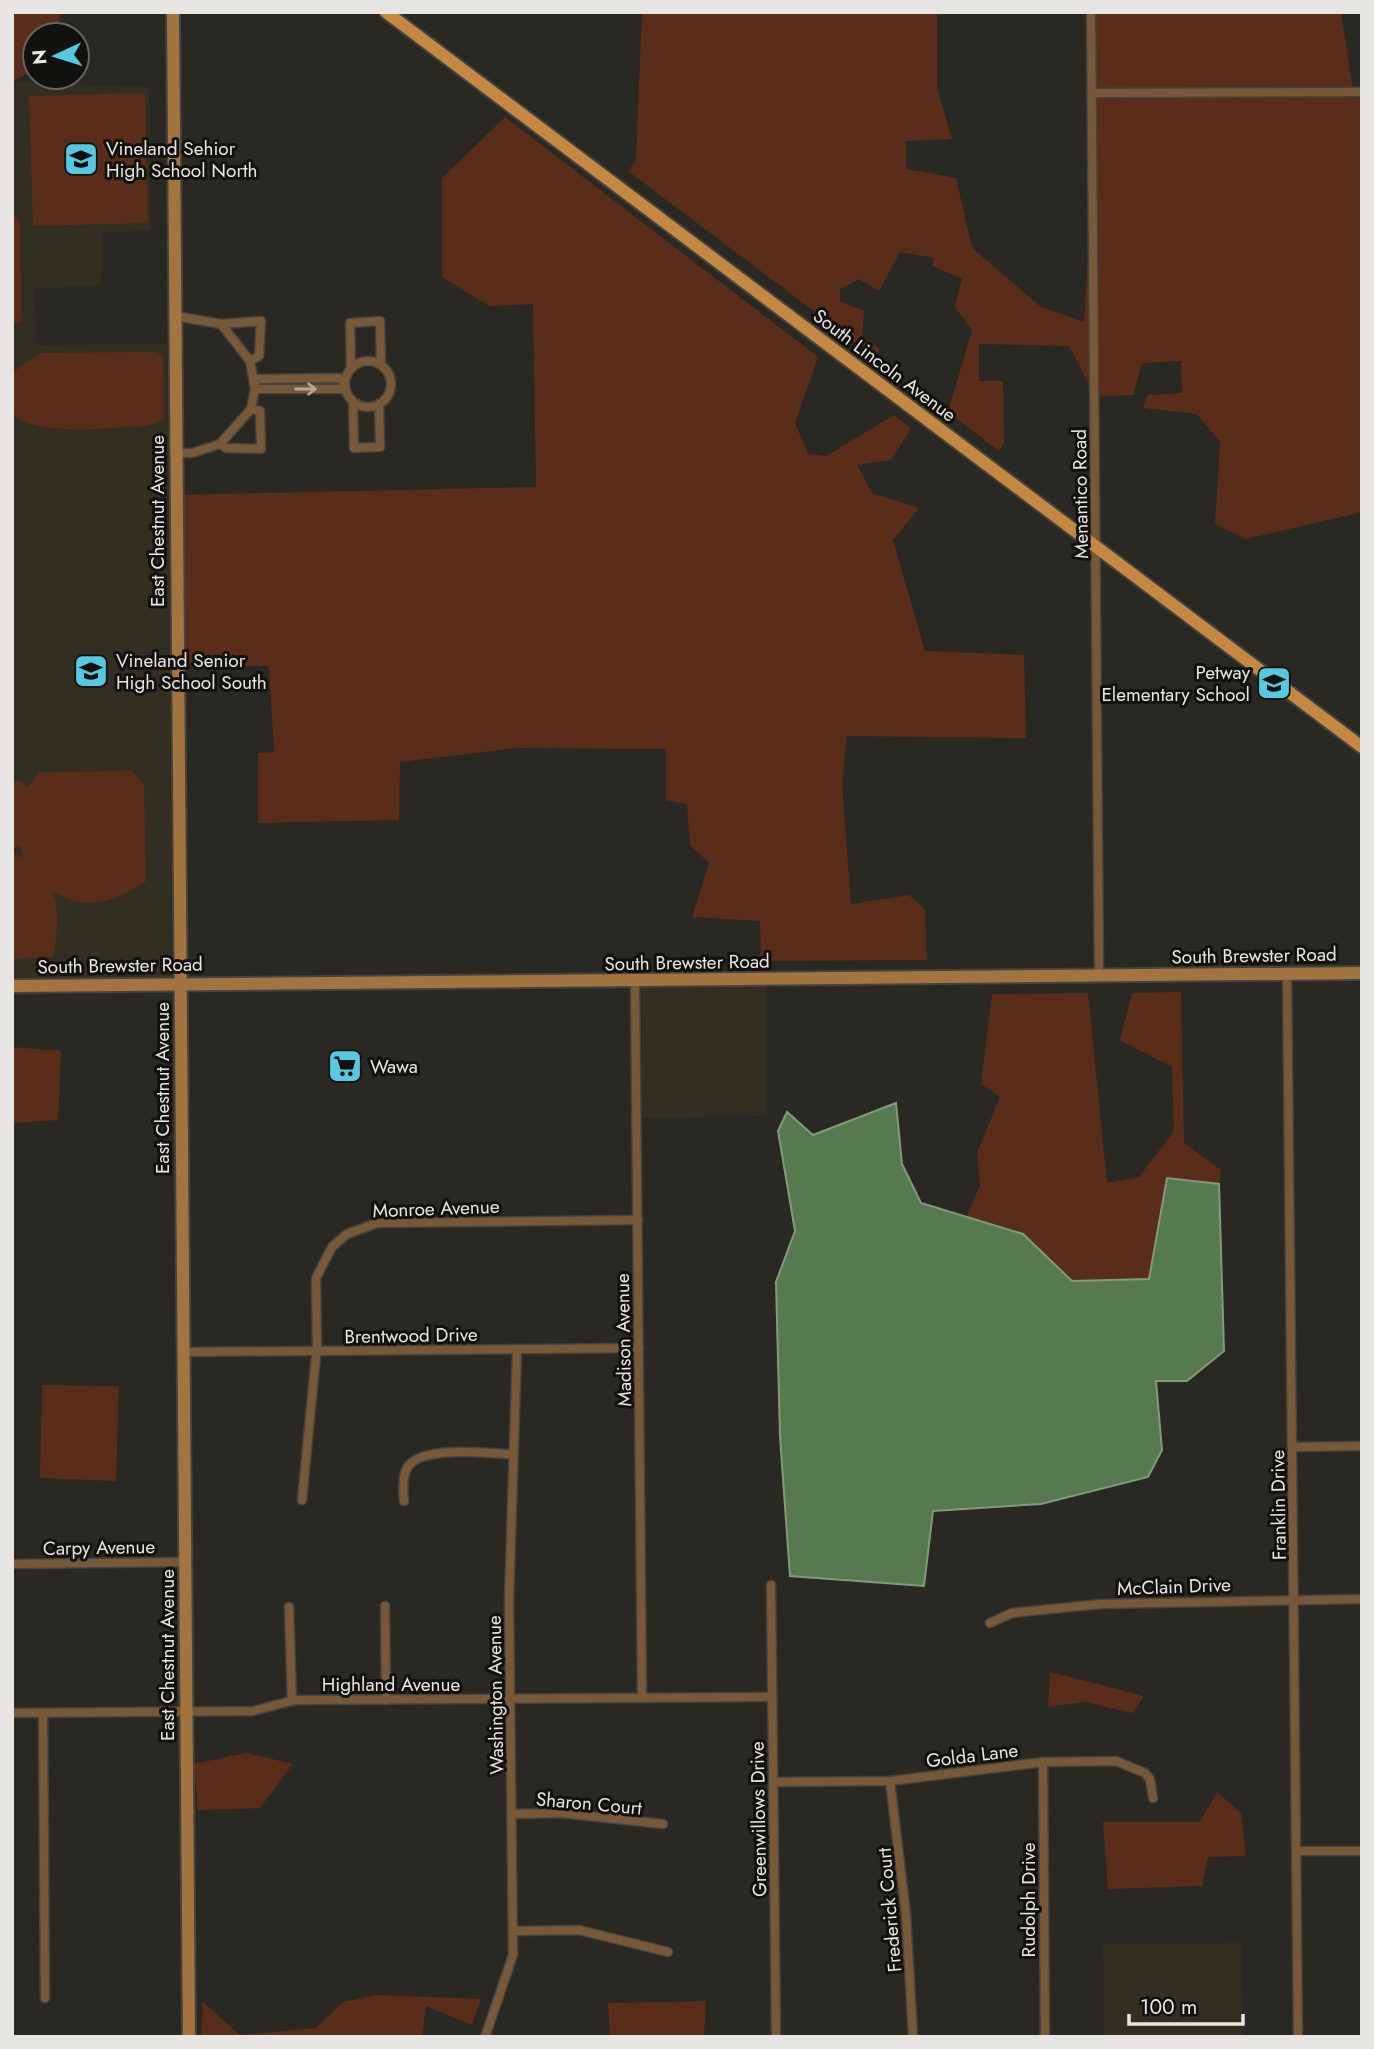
<svg xmlns="http://www.w3.org/2000/svg" width="1374" height="2049" viewBox="0 0 1374 2049" font-family="Jost,sans-serif">
<rect width="100%" height="100%" fill="#2a2822"/>
<!-- built -->
<g fill="#322e22">
<polygon points="12,82 149,87 151,230 103,233 101,285 34,289 37,345 167,344 172,978 12,979"/>
<polygon points="766,984 767,1116 642,1118 642,986"/>
<polygon points="1241,1943 1243,2037 1104,2037 1103,1944"/>
</g>
<!-- green -->
<g fill="#5a2d1b">
<polygon points="12,12 60,12 58,35 35,35 35,70 12,82"/>
<polygon points="642,12 937,12 937,88 952,139 906,141 906,169 956,178 972,248 1041,307 1084,322 1092,196 1090,12 1341,12 1354,97 1362,99 1362,512 1246,539 1215,524 1220,442 1197,414 1143,408 1148,395 1182,393 1181,361 1142,363 1133,395 1095,397 1069,346 979,344 979,381 1003,381 1004,443 999,451 948,412 972,330 955,307 962,279 932,266 935,258 900,252 879,291 859,279 840,289 840,301 864,311 862,340 880,349 875,357 628,171 636,160"/>
<polygon points="145,93 148,223 33,226 29,96"/>
<polygon points="505,117 818,357 795,423 808,454 826,456 894,415 911,428 891,460 857,465 872,493 919,508 893,540 925,651 1024,655 1026,738 847,736 842,783 851,904 909,895 925,910 927,960 761,961 760,921 692,917 709,863 690,845 687,804 666,800 666,749 516,748 400,762 399,820 258,823 258,753 274,752 269,666 177,665 176,495 536,487 533,304 489,306 442,277 442,178"/>
<polygon points="12,212 20,222 21,323 12,323"/>
<path d="M156,352L163,355L164,419L148,426C115,427 34,438 12,413V373L40,353Z"/>
<path d="M132,771L144,785L146,881C117,902 85,911 53,892C60,914 57,934 53,957L12,959V852L23,858L20,845L12,849V781H21L27,788L40,772Z"/>
<polygon points="1181,992 1184,1143 1221,1170 1219,1184 1167,1179 1149,1279 1072,1281 1023,1234 967,1216 980,1185 977,1153 1000,1097 981,1084 992,994 1088,993 1107,1183 1139,1177 1174,1131 1172,1067 1120,1040 1132,993"/>
<polygon points="12,1047 61,1051 58,1120 12,1123"/>
<polygon points="42,1385 119,1386 116,1481 40,1478"/>
<polygon points="1050,1672 1144,1696 1133,1713 1085,1702 1048,1707"/>
<polygon points="246,1753 293,1764 260,1808 198,1810 194,1764"/>
<polygon points="1217,1792 1241,1813 1246,1856 1208,1857 1202,1886 1108,1889 1103,1822 1200,1822"/>
<polygon points="377,1995 481,1999 472,2025 426,2006 422,2037 201,2037 203,2002 240,2035 316,2028 343,2002"/>
<polygon points="706,2001 704,2037 610,2037 608,2003"/>
</g>
<!-- water -->
<polygon fill="#577950" stroke="#829a7c" stroke-width="2" points="896,1103 902,1164 921,1203 1023,1234 1072,1281 1149,1279 1167,1178 1219,1184 1224,1351 1187,1381 1156,1381 1162,1450 1148,1477 1041,1504 933,1511 924,1586 790,1576 780,1437 776,1282 795,1231 778,1131 787,1112 813,1135"/>
<g fill="none" stroke-linecap="round" stroke-linejoin="round">
<!-- street casing -->
<g stroke="#44433d" stroke-width="11">
<g id="street">
<polyline points="1091,12 1099,976"/>
<polyline points="1092,93 1362,92"/>
<polyline points="175,316 221,324 261,321 259,356 250,361 221,324"/>
<polyline points="250,361 255,389 251,409 260,411 261,449 226,448 220,444 251,409"/>
<circle cx="368" cy="384" r="23"/>
<polyline points="351,368 350,323 380,321 381,364"/>
<polyline points="255,379 339,378 345,382 341,389 255,389"/>
<polyline points="353,402 354,448 380,447 379,404"/>
<polyline points="176,453 192,453 220,444"/>
<polyline points="1287,974 1298,2037"/>
<polyline points="635,982 642,1697"/>
<polyline points="183,1352 639,1348"/>
<polyline points="1293,1447 1362,1446"/>
<polyline points="302,1500 317,1345 316,1278 332,1247 347,1234 377,1223 638,1220"/>
<path d="M404,1501C403,1491 402,1478 407,1468C421,1444 488,1454 513,1454"/>
<polyline points="12,1564 185,1562"/>
<polyline points="771,1585 776,2037"/>
<polyline points="385,1606 386,1700"/>
<polyline points="289,1607 292,1701"/>
<polyline points="990,1623 1012,1613 1101,1604 1362,1599"/>
<polyline points="12,1713 253,1711 295,1700 772,1697"/>
<polyline points="43,1713 45,1998"/>
<polyline points="1043,1762 1045,2037"/>
<polyline points="890,1781 906,1914 913,2037"/>
<polyline points="774,1782 890,1781 1043,1762 1116,1761 1145,1773 1150,1779 1153,1798"/>
<polyline points="512,1814 561,1813 663,1824"/>
<polyline points="1297,1851 1362,1851"/>
<polyline points="513,1931 579,1930 668,1952"/>
<polyline points="485,2037 513,1955 509,1601 517,1349"/>
</g>
</g>
<!-- secondary casing -->
<g stroke="#44433d" stroke-width="16">
<g id="secondary">
<polyline points="173,12 189,2037"/>
<polyline points="12,986 1362,973"/>
</g>
</g>
<!-- primary casing -->
<g stroke="#44433d" stroke-width="16">
<polyline id="primary" points="386,12 1362,747"/>
</g>
<!-- street -->
<use href="#street" stroke="#77593a" stroke-width="8"/>
<!-- secondary -->
<use href="#secondary" stroke="#a37340" stroke-width="12"/>
<!-- primary -->
<use href="#primary" stroke="#c58843" stroke-width="12"/>
</g>
<!-- one-way arrows -->
<defs><path id="oneway-shaft" d="M-6 0H5M1.5-3L5.5 0L1.5 3" fill="none" stroke-width="1.6" stroke-linecap="round" stroke-linejoin="round" transform="scale(1.75)"/></defs>
<use stroke="#b5a796" href="#oneway-shaft" transform="translate(306 389)"/>
<!-- icons -->
<defs>
<g id="school-square" transform="scale(1.75)"><rect x="-9" y="-9" width="18" height="18" rx="4" fill="#56c9e1" stroke="#12110e"/><path d="M0-5L7-2L0 1L-7-2ZM-4 1L0 2.5L4 1V4Q0 6-4 4Z" fill="#111"/></g>
<g id="supermarket-square" transform="scale(1.75)"><rect x="-9" y="-9" width="18" height="18" rx="4" fill="#56c9e1" stroke="#12110e"/><path d="M-6-5.5h2.5l.6 2H6L4.5 2H-2.5L-4.4-4H-6ZM-1.5 3.2a1.3 1.3 0 1 0 .1 0ZM3 3.2a1.3 1.3 0 1 0 .1 0Z" fill="#111"/></g>
</defs>
<g fill-rule="evenodd">
<use href="#school-square" x="81" y="159"/>
<use href="#school-square" x="91" y="671"/>
<use href="#school-square" x="1274" y="683"/>
<use href="#supermarket-square" x="345" y="1066"/>
</g>
<g text-anchor="middle" stroke-width="6" stroke-linejoin="round" paint-order="stroke">
<!-- poi labels -->
<g font-size="19" fill="#e7e6e2" stroke="#12110e" text-anchor="start">
<text x="106" y="155">Vineland Sehior<tspan x="106" dy="22">High School North</tspan></text>
<text x="116" y="667">Vineland Senior<tspan x="116" dy="22">High School South</tspan></text>
<text x="1250" y="679" text-anchor="end">Petway<tspan x="1250" dy="22">Elementary School</tspan></text>
<text x="370" y="1073">Wawa</text>
</g>
<!-- street labels -->
<g font-size="19" fill="#e7e6e2" stroke="#12110e">
<text transform="translate(885 365) rotate(37)" y="7">South Lincoln Avenue</text>
<text transform="translate(1080 494) rotate(-91)" y="7">Menantico Road</text>
<text transform="translate(157 521) rotate(-90)" y="7">East Chestnut Avenue</text>
<text transform="translate(1254 955) rotate(-1)" y="7">South Brewster Road</text>
<text transform="translate(687 962) rotate(-1)" y="7">South Brewster Road</text>
<text transform="translate(120 965) rotate(-1)" y="7">South Brewster Road</text>
<text transform="translate(162 1088) rotate(-90)" y="7">East Chestnut Avenue</text>
<text transform="translate(436 1208) rotate(-2)" y="7">Monroe Avenue</text>
<text transform="translate(411 1335) rotate(-1)" y="7">Brentwood Drive</text>
<text transform="translate(623 1340) rotate(-91)" y="7">Madison Avenue</text>
<text transform="translate(1278 1505) rotate(-91)" y="7">Franklin Drive</text>
<text transform="translate(99 1547) rotate(-1)" y="7">Carpy Avenue</text>
<text transform="translate(1174 1586) rotate(-2)" y="7">McClain Drive</text>
<text transform="translate(167 1655) rotate(-90)" y="7">East Chestnut Avenue</text>
<text x="391" y="1691">Highland Avenue</text>
<text transform="translate(495 1695) rotate(-91)" y="7">Washington Avenue</text>
<text transform="translate(972 1755) rotate(-7)" y="7">Golda Lane</text>
<text transform="translate(589 1803) rotate(5)" y="7">Sharon Court</text>
<text transform="translate(758 1819) rotate(-91)" y="7">Greenwillows Drive</text>
<text transform="translate(1028 1900) rotate(-90)" y="7">Rudolph Drive</text>
<text transform="translate(889 1910) rotate(-95)" y="7">Frederick Court</text>
</g>
</g>
<!-- border -->
<rect width="1374" height="2049" fill="none" stroke="#e7e6e2" stroke-width="28"/>
<!-- north arrow -->
<g transform="translate(56 56) rotate(266)"><circle r="33" fill="#12110e" stroke="#676663" stroke-width="2"/>
<path d="M0-5L12 26L0 18L-12 26Z" fill="#56c9e1"/>
<text y="-10" font-size="19" font-weight="bold" text-anchor="middle" fill="#e7e6e2">N</text>
</g>
<!-- scale -->
<path d="M1129 2014v10h114v-10" fill="none" stroke="#e7e6e2" stroke-width="3.5"/>
<text x="1140" y="2014" font-size="21" fill="#e7e6e2" stroke="#12110e" stroke-width="5" paint-order="stroke">100 m</text>
</svg>
